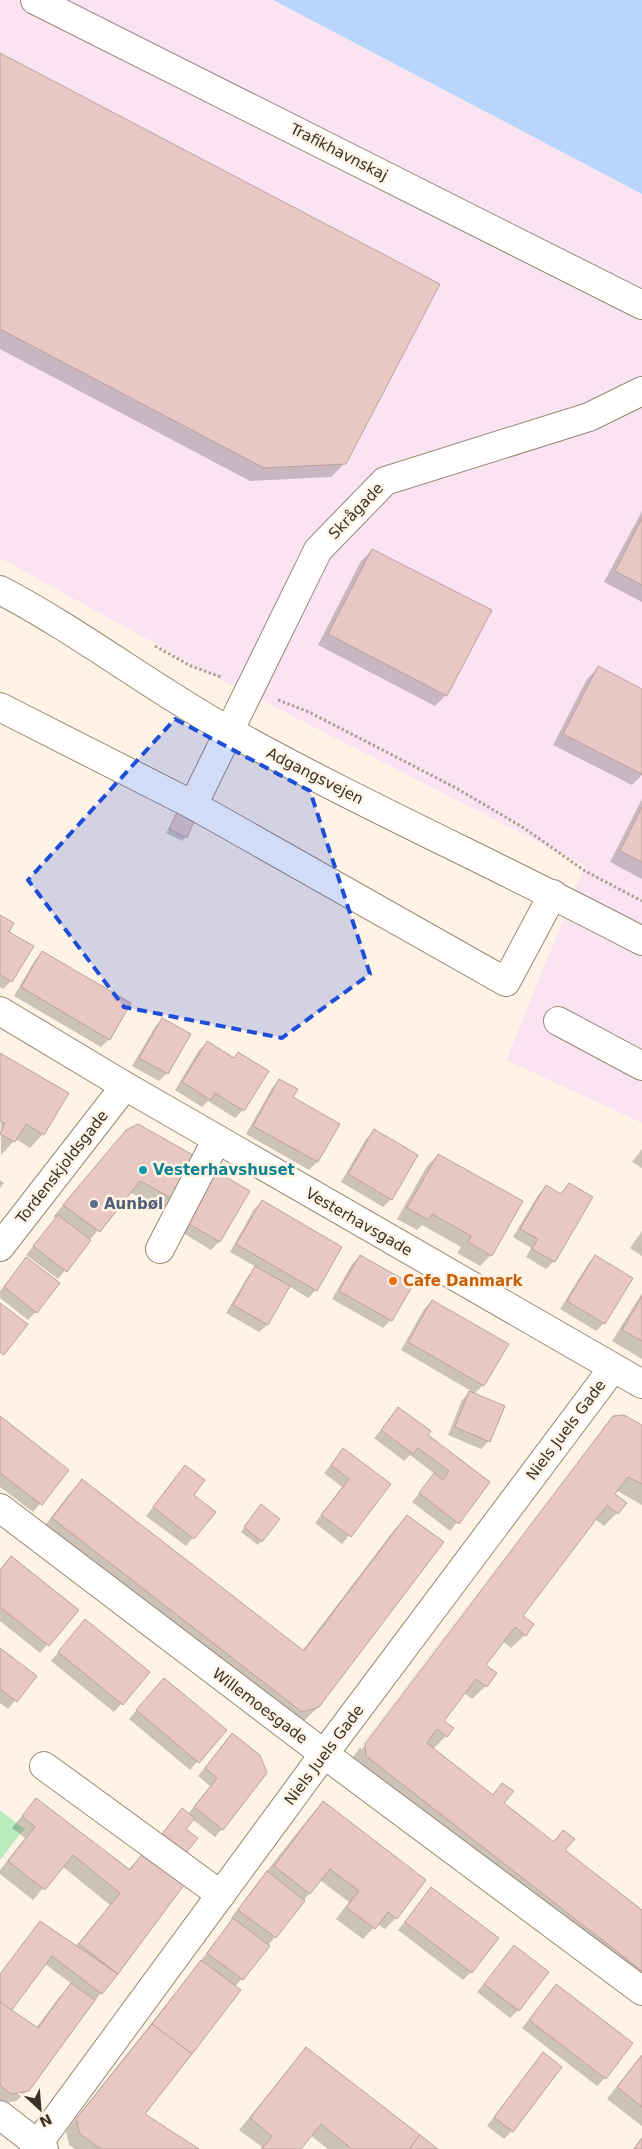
<svg xmlns="http://www.w3.org/2000/svg" width="642" height="2149" viewBox="0 0 642 2149" font-family="'DejaVu Sans',sans-serif">
<rect width="100%" height="100%" fill="#fff3e6"/>
<!-- industrial -->
<polygon fill="#fae4f2" points="0,0 273,0 642,194 642,1123 506,1060 585,866 208,673 0,558"/>
<!-- green -->
<polygon fill="#b8ecbd" points="0,1810 24,1829 0,1860"/>
<!-- water -->
<polygon fill="#b8d6fb" points="273,0 642,0 642,194"/>
<!-- shadow -->
<g fill="#0003" fill-rule="evenodd">
<polygon points="0,54 345,463 331,477 250,481 0,349"/>
<polygon points="642,511 642,602 604,582"/>
<polygon points="372,550 446,695 435,706 318,645 361,561"/>
<polygon points="598,668 642,690 642,775 632,785 553,745 587,679"/>
<polygon points="642,799 642,879 610,862"/>
<polygon points="177,814 185,837 182,841 166,833"/>
<polygon points="0,917 11,981 3,989 0,987"/>
<polygon points="43,952 109,1039 101,1047 14,996 35,960"/>
<polygon points="163,1019 189,1035 167,1073 159,1081 132,1066 155,1027"/>
<polygon points="207,1043 243,1110 235,1118 208,1101 202,1107 175,1090 199,1050"/>
<polygon points="0,1054 43,1134 30,1148 16,1139 1,1155"/>
<polygon points="280,1080 291,1097 339,1124 317,1162 309,1170 246,1134 272,1088"/>
<polygon points="126,1131 198,1160 165,1211 129,1192 58,1279 26,1255 56,1218 53,1217"/>
<polygon points="374,1131 391,1199 383,1207 341,1182 366,1139"/>
<polygon points="642,1149 642,1168 632,1162"/>
<polygon points="438,1155 491,1255 480,1266 457,1253 461,1247 422,1225 417,1230 397,1219 427,1166"/>
<polygon points="0,1180 4,1183 0,1188"/>
<polygon points="569,1184 554,1261 546,1269 526,1257 531,1248 513,1237 538,1195 546,1187 559,1195"/>
<polygon points="248,1191 219,1242 211,1250 175,1228"/>
<polygon points="262,1202 316,1290 308,1298 289,1286 267,1325 259,1332 226,1313 248,1276 256,1267 230,1252 254,1209"/>
<polygon points="642,1231 642,1256 630,1248"/>
<polygon points="360,1256 411,1285 391,1320 383,1328 332,1299 352,1264"/>
<polygon points="595,1256 604,1323 596,1331 560,1309 588,1264"/>
<polygon points="26,1259 36,1312 28,1320 0,1298 0,1291"/>
<polygon points="642,1293 642,1359 612,1341"/>
<polygon points="432,1301 483,1385 474,1394 489,1441 481,1449 448,1435 462,1400 471,1391 401,1350 424,1309"/>
<polygon points="399,1409 426,1435 489,1483 450,1531 412,1502 435,1474 410,1455 404,1461 374,1438"/>
<polygon points="613,1417 642,1427 642,1505 616,1490 613,1494 617,1513 604,1526 595,1519 521,1616 525,1635 511,1648 502,1641 484,1665 486,1686 472,1699 464,1693 442,1721 446,1736 433,1749 492,1795 503,1784 503,1804 552,1842 563,1832 564,1851 642,1912 642,1995 352,1758 601,1430 360,1748 362,1749 605,1429 602,1429"/>
<polygon points="0,1418 68,1471 33,1512 0,1487"/>
<polygon points="343,1450 389,1484 342,1544 315,1523 342,1487 324,1473"/>
<polygon points="178,1475 192,1495 214,1512 186,1546 146,1516"/>
<polygon points="83,1480 302,1651 394,1530 407,1516 319,1706 305,1720 288,1725 40,1532 69,1494"/>
<polygon points="258,1510 261,1541 258,1545 241,1532"/>
<polygon points="0,1570 77,1610 40,1653 0,1621"/>
<polygon points="78,1628 149,1672 114,1712 51,1661"/>
<polygon points="0,1650 35,1677 8,1709 0,1703"/>
<polygon points="156,1687 225,1730 190,1770 129,1719"/>
<polygon points="232,1735 222,1829 215,1837 192,1819 184,1829 185,1852 159,1838 178,1814 188,1814 210,1786 198,1776"/>
<path d="M36,1799L128,1870L146,1851L185,1881L28,2090L16,2101L0,2104V1974L40,1923L75,1947L110,1905L62,1866L33,1900L0,1874V1870L25,1838L12,1828ZM45,1964L72,1984L60,1996L36,2028L9,2010Z"/>
<polygon points="323,1803 425,1880 396,1918 385,1929 377,1924 363,1939 336,1919 349,1902 320,1880 235,1987 144,2115 197,2149 75,2149 69,2145 66,2131 233,1920 231,1918 259,1881 312,1814"/>
<polygon points="431,1889 471,1972 463,1980 398,1930"/>
<polygon points="514,1947 518,2010 510,2018 477,1992"/>
<polygon points="556,1986 605,2078 597,2086 522,2028"/>
<polygon points="306,2049 435,2149 328,2149 310,2135 300,2149 260,2149 262,2147 239,2130"/>
<polygon points="543,2054 512,2131 504,2139 487,2126"/>
<polygon points="642,2054 642,2126 607,2099"/>
<polygon points="642,2137 642,2149 633,2149"/>
</g>
<!-- building -->
<g fill="#e7c8c4" stroke="#bea19d">
<polygon points="0,53 440,284 346,464 264,468 0,329"/>
<polygon points="642,518 642,585 615,571"/>
<polygon points="372,549 492,610 447,696 328,634"/>
<polygon points="598,666 642,689 642,774 563,734"/>
<polygon points="642,807 642,862 620,851"/>
<polygon points="177,812 194,821 187,838 169,829"/>
<polygon points="0,915 14,923 9,932 34,946 12,982 0,975"/>
<polygon points="42,951 131,1003 110,1040 21,987"/>
<polygon points="162,1018 191,1034 168,1074 139,1058"/>
<polygon points="207,1041 234,1058 238,1052 269,1071 244,1111 215,1093 211,1100 182,1082"/>
<polygon points="0,1053 69,1093 44,1135 26,1124 15,1142 0,1134 5,1123 0,1121"/>
<polygon points="279,1079 298,1089 293,1097 340,1124 318,1162 253,1126"/>
<polygon points="138,1124 200,1159 177,1201 140,1181 100,1232 63,1205 126,1130"/>
<polygon points="374,1129 418,1155 392,1200 348,1174"/>
<polygon points="438,1154 523,1201 492,1256 468,1242 471,1236 432,1214 429,1220 407,1208"/>
<polygon points="212,1169 250,1191 220,1242 182,1220"/>
<polygon points="569,1183 593,1197 555,1262 532,1249 538,1239 520,1229 546,1185 561,1194"/>
<polygon points="262,1200 342,1247 317,1291 236,1244"/>
<polygon points="58,1215 91,1240 67,1272 33,1246"/>
<polygon points="360,1255 413,1285 392,1321 339,1291"/>
<polygon points="595,1255 633,1278 605,1324 567,1301"/>
<polygon points="26,1257 60,1283 37,1313 4,1287"/>
<polygon points="255,1266 290,1286 268,1325 233,1305"/>
<polygon points="642,1296 642,1341 622,1330"/>
<polygon points="432,1300 509,1344 484,1386 408,1342"/>
<polygon points="0,1303 28,1324 4,1355 0,1352"/>
<polygon points="469,1391 505,1406 490,1442 455,1427"/>
<polygon points="398,1407 431,1431 428,1435 490,1482 459,1524 419,1493 434,1473 443,1480 449,1471 418,1448 413,1454 381,1430"/>
<polygon points="624,1415 642,1425 642,1484 628,1477 615,1494 627,1503 618,1514 607,1505 523,1616 534,1624 526,1636 515,1627 486,1665 497,1673 487,1687 476,1679 444,1721 454,1728 447,1737 437,1729 427,1743 493,1795 502,1783 514,1791 504,1803 554,1842 563,1830 575,1839 565,1850 642,1910 642,1971 366,1756 365,1744 613,1416"/>
<polygon points="0,1416 69,1470 42,1505 0,1473"/>
<polygon points="343,1448 391,1484 351,1537 321,1515 349,1479 331,1465"/>
<polygon points="185,1465 205,1480 194,1495 216,1512 194,1539 153,1507"/>
<polygon points="82,1479 304,1651 407,1515 444,1542 319,1707 302,1712 52,1518"/>
<polygon points="261,1504 280,1519 262,1542 244,1527"/>
<polygon points="11,1556 79,1610 49,1646 0,1607 0,1570"/>
<polygon points="85,1619 150,1672 123,1705 58,1652"/>
<polygon points="0,1648 37,1676 17,1702 0,1689"/>
<polygon points="164,1678 227,1730 199,1763 136,1710"/>
<polygon points="232,1733 260,1755 267,1773 223,1830 194,1807 217,1778 205,1768"/>
<polygon points="36,1798 130,1870 146,1849 187,1881 118,1974 79,1944 120,1893 73,1855 45,1890 8,1861 35,1827 22,1816"/>
<polygon points="323,1801 426,1880 397,1919 388,1912 375,1929 346,1907 359,1891 330,1869 310,1894 274,1866"/>
<polygon points="182,1808 195,1818 186,1829 198,1838 186,1853 162,1834"/>
<polygon points="267,1871 305,1901 276,1938 238,1910"/>
<polygon points="431,1887 499,1938 472,1973 405,1922"/>
<polygon points="233,1918 270,1946 243,1980 207,1953"/>
<polygon points="40,1921 118,1974 102,1994 52,1956 11,2011 0,2002 0,1974"/>
<polygon points="514,1945 549,1972 519,2011 484,1984"/>
<polygon points="201,1960 241,1990 192,2054 152,2024"/>
<polygon points="71,1983 95,2000 29,2091 11,2094 0,2085 0,2002 38,2028"/>
<polygon points="556,1984 633,2043 606,2079 529,2020"/>
<polygon points="152,2024 192,2054 145,2114 199,2149 101,2149 80,2134 76,2119"/>
<polygon points="306,2047 420,2135 409,2149 352,2149 321,2124 301,2149 262,2149 272,2136 250,2118"/>
<polygon points="543,2052 562,2067 513,2132 494,2117"/>
<polygon points="642,2055 642,2107 617,2087"/>
<polygon points="420,2135 438,2149 409,2149"/>
<polygon points="642,2138 642,2149 634,2149"/>
</g>
<g fill="none" stroke-linecap="round" stroke-linejoin="round">
<!-- minor casing -->
<g stroke="#998874" stroke-width="30">
<g id="minor">
<polyline points="35,0 642,305"/>
<path d="M0,590C80,632 152,688 231,732C366,807 506,869 642,941"/>
<polyline points="0,707 193,805"/>
<polyline points="553,894 506,982 193,805 318,550 385,481 589,417 642,391"/>
<polyline points="0,1011 125,1086 642,1384"/>
<polyline points="558,1021 642,1066"/>
<polyline points="0,1247 125,1086"/>
<polyline points="160,1249 217,1139"/>
<polyline points="0,1508 324,1754 642,1991"/>
<polyline points="44,1766 221,1895"/>
<polyline points="0,2115 44,2149"/>
<polyline points="34,2149 324,1754 613,1368"/>
</g>
</g>
<!-- path -->
<g stroke="#aaa196" stroke-width="3" stroke-dasharray="2.5 2.5" stroke-linecap="butt">
<polyline points="155,646 191,666 221,677"/>
<polyline points="278,700 309,712 456,788 524,828 585,871 642,901"/>
</g>
<!-- minor -->
<use href="#minor" stroke="#fff" stroke-width="28"/>
</g>
<!-- marked area -->
<path fill="#1d4ed8" fill-opacity="0.2" stroke="#1d4ed8" stroke-width="4" stroke-dasharray="10 6" stroke-linejoin="round" d="M175,719L310,791L370,974L282,1038L124,1007L28,880Z"/>
<!-- markers -->
<circle fill="#0f9aa8" stroke="#fff3e6" stroke-width="2" cx="143" cy="1170" r="5"/>
<circle fill="#5c6f8a" stroke="#fff3e6" stroke-width="2" cx="94" cy="1204" r="5"/>
<circle fill="#e8710a" stroke="#fff3e6" stroke-width="2" cx="393" cy="1281" r="5"/>
<g text-anchor="middle" stroke-width="5" stroke-linejoin="round" paint-order="stroke">
<!-- street labels -->
<g font-size="15" fill="#383129" stroke="#fff3e6">
<text transform="translate(339 152) rotate(27)" y="5">Trafikhavnskaj</text>
<text transform="translate(356 511) rotate(-46)" y="5">Skrågade</text>
<text transform="translate(315 776) rotate(27)" y="5">Adgangsvejen</text>
<text transform="translate(62 1167) rotate(-52)" y="5">Tordenskjoldsgade</text>
<text transform="translate(359 1222) rotate(30)" y="5">Vesterhavsgade</text>
<text transform="translate(566 1430) rotate(-53)" y="5">Niels Juels Gade</text>
<text transform="translate(260 1706) rotate(37)" y="5">Willemoesgade</text>
<text transform="translate(324 1755) rotate(-53)" y="5">Niels Juels Gade</text>
</g>
<!-- culture labels -->
<g font-size="15" font-weight="bold" fill="#0d838f" stroke="#fff3e6" text-anchor="start">
<text x="153" y="1175">Vesterhavshuset</text>
</g>
<!-- service labels -->
<g font-size="15" font-weight="bold" fill="#4e5e75" stroke="#fff3e6" text-anchor="start">
<text x="104" y="1209">Aunbøl</text>
</g>
<!-- food labels -->
<g font-size="15" font-weight="bold" fill="#c56008" stroke="#fff3e6" text-anchor="start">
<text x="403" y="1286">Cafe Danmark</text>
</g>
</g>
<!-- north arrow -->
<g transform="translate(40 2109) rotate(154)" stroke="#fff3e6" stroke-width="4" paint-order="stroke">
<path d="M0-4L9 19L0 12L-9 19Z" fill="#383129"/>
<text y="-8" font-size="14" font-weight="bold" text-anchor="middle" fill="#383129">N</text>
</g>
</svg>
